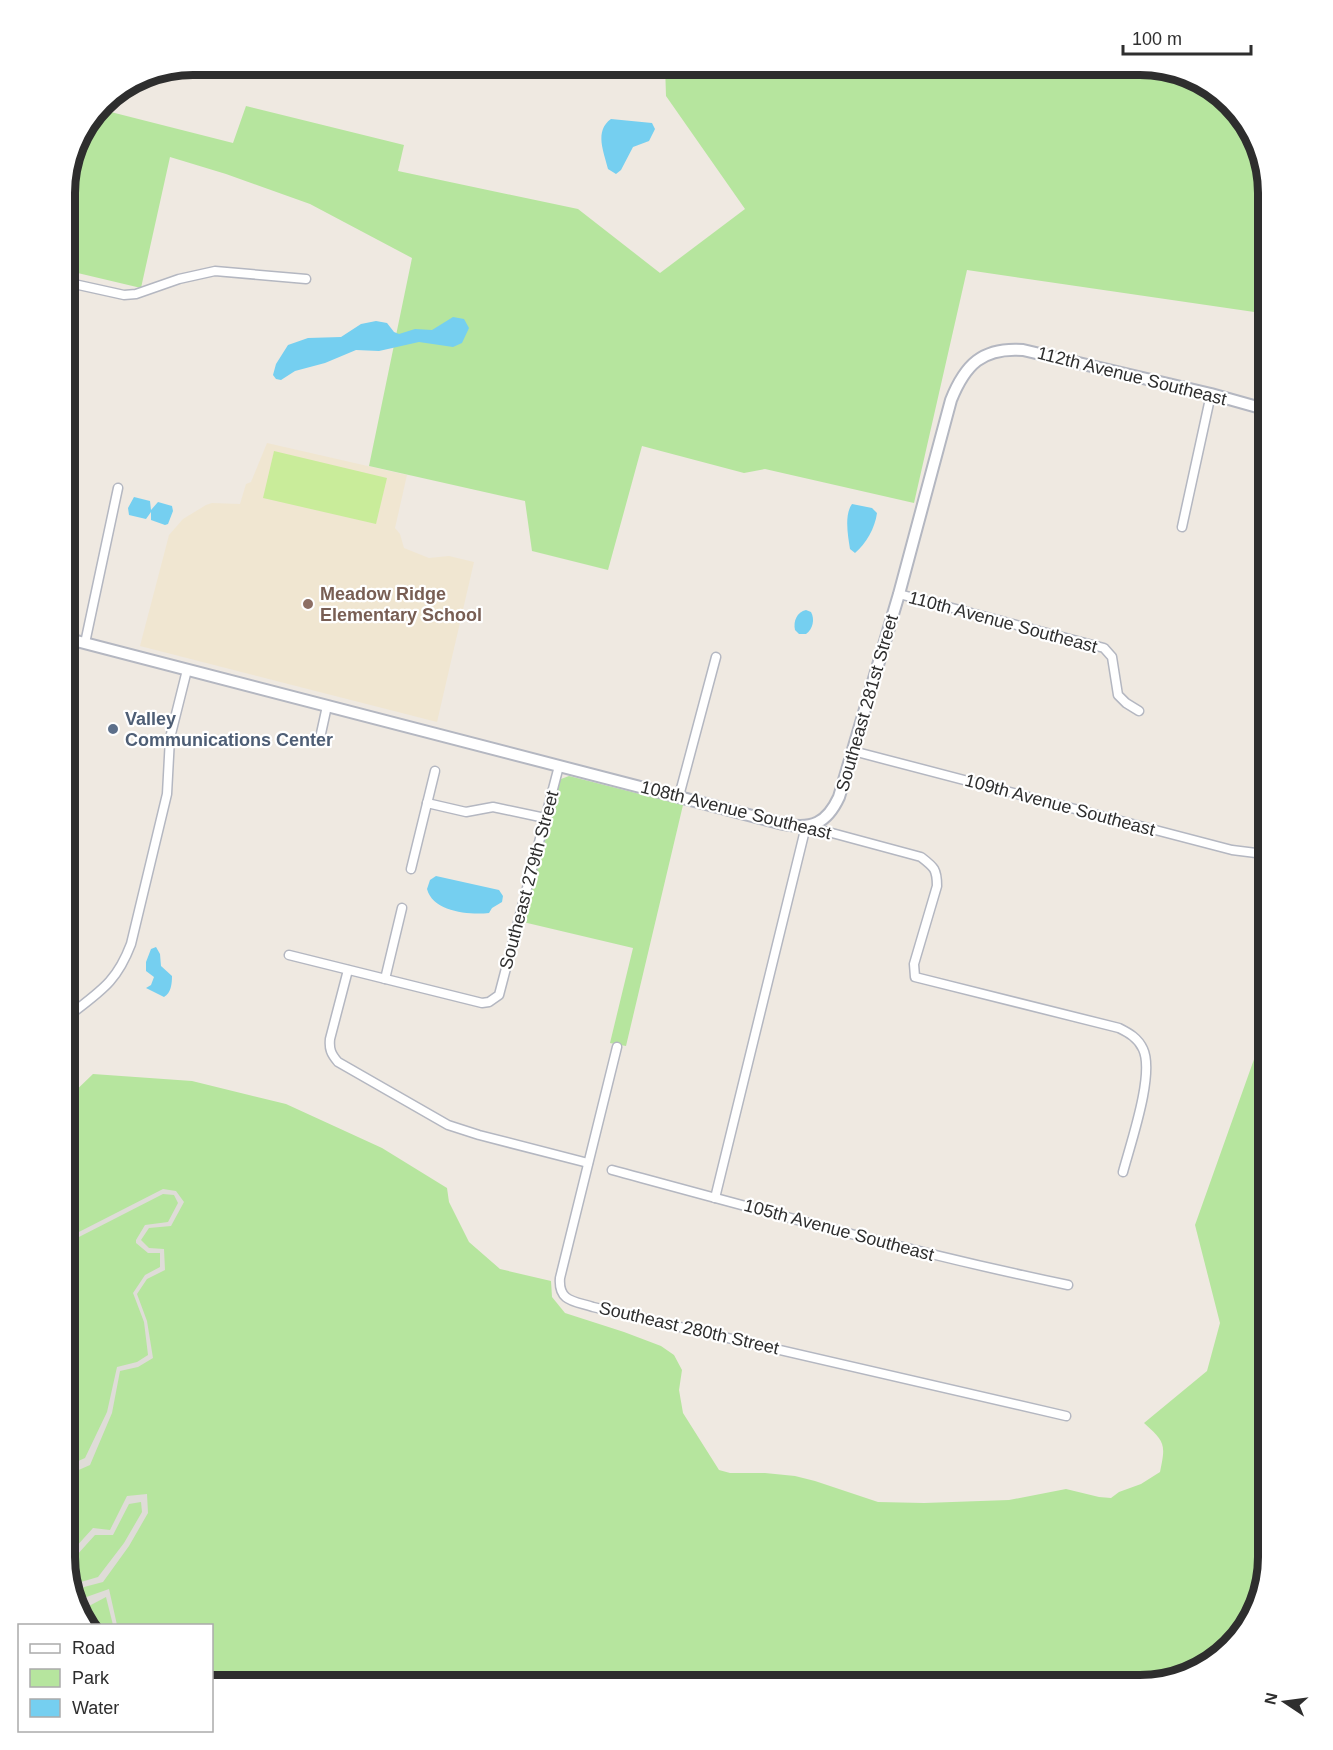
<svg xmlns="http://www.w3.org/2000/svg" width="1333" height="1750" viewBox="0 0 1333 1750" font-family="Arial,sans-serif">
<rect width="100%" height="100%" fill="#efe9e1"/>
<!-- education -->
<polygon fill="#f0e6d1" points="267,443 407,475 395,528 400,534 404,548 429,558 449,556 474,562 437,722 140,646 169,535 183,519 206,505 212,503 240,504 246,484 251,482"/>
<!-- green -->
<g fill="#b6e59e">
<polygon points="665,65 1148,65 1204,82 1247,122 1268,193 1268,314 967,270 914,503 765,469 744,473 642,446 608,570 532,551 525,501 369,466 412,258 310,204 226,174 170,157 141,288 65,270 65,185 78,137 99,109 233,143 246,106 404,145 398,171 578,209 660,273 745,209 666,96"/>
<polygon points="569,776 683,805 626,1046 610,1043 633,948 523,922 557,784 561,779"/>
<path d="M1268,1020V1557L1251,1621L1211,1664L1140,1685H212V1626L85,1625L65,1557V1101L93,1074L192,1081L286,1104L382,1148L447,1188L449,1202L469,1242L500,1269L551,1281L552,1297L565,1313L624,1332L661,1346L674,1355L682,1370L679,1390L683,1413L719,1470L730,1473H765L795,1476L815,1481L878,1502L924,1503L1009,1500L1066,1489L1099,1497L1111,1498L1119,1492L1141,1484L1160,1472C1166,1444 1165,1442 1144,1423L1207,1371L1220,1323L1195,1225Z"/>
</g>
<!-- pitch -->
<polygon fill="#c9ec9a" points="274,451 387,478 376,524 263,498"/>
<!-- plaza -->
<g fill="#dfdcd8">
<polygon points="163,1189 176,1191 184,1202 171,1226 149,1228 141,1240 149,1248 164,1249 165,1270 147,1279 137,1294 147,1321 153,1358 138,1367 120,1371 112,1413 90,1465 65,1476 65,1467 85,1458 107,1412 117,1367 137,1362 148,1355 144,1322 133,1293 145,1275 160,1267 160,1253 148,1253 136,1243 136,1240 145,1225 168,1222 178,1203 174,1195 163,1194 77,1238 71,1295 65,1303 73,1235"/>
<polygon points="147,1494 148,1513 129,1546 103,1582 84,1587 77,1599 75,1592 81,1582 98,1577 124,1543 142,1512 141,1502 129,1504 113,1535 95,1535 67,1566 65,1559 93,1528 110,1530 127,1496"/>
<polygon points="109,1589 117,1625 113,1625 106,1597 89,1606 79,1606 78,1600"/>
</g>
<!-- water -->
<g fill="#75cff0">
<path d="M611,119L652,123L655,129L649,141L633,147L621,170L616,174L608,169C604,152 594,131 611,119Z"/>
<polygon points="453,317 464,319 469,328 462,343 453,347 419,342 379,351 356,350 325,363 295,371 281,380 276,379 273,375 276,364 288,345 308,338 341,337 361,324 376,321 387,323 394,332 399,334 415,329 432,330"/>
<polygon points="134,497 150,501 151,510 158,502 172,506 173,511 168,524 165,525 151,520 151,512 146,519 129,515 128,508"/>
<path d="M852,504L872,508L877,513C875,528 866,544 855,553L850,549C848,536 844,515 852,504Z"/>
<path d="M806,610L811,612C815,619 813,629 806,634H799L795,630C793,621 797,612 806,610Z"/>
<path d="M436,876L499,890L503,896L502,902L492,908L489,913C469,915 433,912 427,889L430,880Z"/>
<path d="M156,947L160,954L161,966L172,976C172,984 171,993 164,997L146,988L151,985L154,977L146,971V962L151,949Z"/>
</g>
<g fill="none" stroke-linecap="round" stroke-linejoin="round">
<!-- minor casing -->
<g stroke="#b4b7c1" stroke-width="11">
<g id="minor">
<polyline points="65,282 124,295 136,294 179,279 215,271 306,279"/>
<polyline points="1182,527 1211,394"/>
<polyline points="899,594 1104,648 1112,657 1118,695 1126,703 1139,711"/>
<polyline points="85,643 118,488"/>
<polyline points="320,738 327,706"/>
<polyline points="853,751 1232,850 1256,853 1268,851"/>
<polyline points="679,796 716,657"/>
<polyline points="427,803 466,812 493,807 545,818"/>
<polyline points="411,869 435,771"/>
<polyline points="289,955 482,1003 489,1002 499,995 559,766"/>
<path d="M348,970L330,1039C329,1049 331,1054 338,1062L448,1125L479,1135L588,1163"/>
<polyline points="385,979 402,908"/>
<path d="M71,1014C102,990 117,981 131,944L167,794L170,738L187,670"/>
<path d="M617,1047L560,1278C558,1302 575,1301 593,1307L1066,1416"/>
<path d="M612,1170C763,1211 915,1253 1068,1285"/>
<path d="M715,1198L806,826L921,857C934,867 937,869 937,886L914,964L915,977L1119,1028C1129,1033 1138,1038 1143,1049C1155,1074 1130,1145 1123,1172"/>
</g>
</g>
<!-- tertiary casing -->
<g stroke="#b4b7c1" stroke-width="14">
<path id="tertiary" d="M65,638L783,824C812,830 827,823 839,797L899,594L951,400C965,365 982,347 1023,350L1211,394L1268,410"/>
</g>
<!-- minor -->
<use href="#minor" stroke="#fff" stroke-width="8"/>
<!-- tertiary -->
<use href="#tertiary" stroke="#fff" stroke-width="10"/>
</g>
<!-- markers -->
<circle fill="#8d6e63" stroke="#fff" stroke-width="2" cx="308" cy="604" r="6"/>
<circle fill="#5c6f8a" stroke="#fff" stroke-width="2" cx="113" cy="729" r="6"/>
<g text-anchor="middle" stroke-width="4.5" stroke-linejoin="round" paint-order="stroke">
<!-- street labels -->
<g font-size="18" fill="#2e2e2e" stroke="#fff">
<text transform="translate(1132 376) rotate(14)" y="6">112th Avenue Southeast</text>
<text transform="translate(1003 622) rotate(15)" y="6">110th Avenue Southeast</text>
<text transform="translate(867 703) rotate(-74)" y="6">Southeast 281st Street</text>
<text transform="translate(1060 805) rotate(15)" y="6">109th Avenue Southeast</text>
<text transform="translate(736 810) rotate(14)" y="6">108th Avenue Southeast</text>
<text transform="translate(529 880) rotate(-75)" y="6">Southeast 279th Street</text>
<text transform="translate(839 1230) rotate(15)" y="6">105th Avenue Southeast</text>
<text transform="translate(689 1328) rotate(13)" y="6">Southeast 280th Street</text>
</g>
<!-- education labels -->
<g font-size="18" font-weight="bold" fill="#785e54" stroke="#fff" text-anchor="start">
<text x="320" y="600">Meadow Ridge<tspan x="320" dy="21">Elementary School</tspan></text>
</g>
<!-- service labels -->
<g font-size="18" font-weight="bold" fill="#4e5e75" stroke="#fff" text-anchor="start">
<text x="125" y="725">Valley<tspan x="125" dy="21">Communications Center</tspan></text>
</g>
</g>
<!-- crop -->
<path d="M0 0H1333V1750H0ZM193 75H1140A118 118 0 0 1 1258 193V1557A118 118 0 0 1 1140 1675H193A118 118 0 0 1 75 1557V193A118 118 0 0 1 193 75Z" fill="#fff" fill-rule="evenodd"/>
<path fill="none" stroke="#2e2e2e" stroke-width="8" d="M193 75H1140A118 118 0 0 1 1258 193V1557A118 118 0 0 1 1140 1675H193A118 118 0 0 1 75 1557V193A118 118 0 0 1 193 75Z"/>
<!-- legend -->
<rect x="18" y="1624" width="195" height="108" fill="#ffffff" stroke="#ababab" stroke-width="1.5"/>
<rect x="30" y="1644" width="30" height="9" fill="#ffffff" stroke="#ababab" stroke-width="1.5"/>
<text x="72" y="1654" font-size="18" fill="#2e2e2e">Road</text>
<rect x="30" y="1669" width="30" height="18" fill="#b6e59e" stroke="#ababab" stroke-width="1.5"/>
<text x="72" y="1684" font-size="18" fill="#2e2e2e">Park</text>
<rect x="30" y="1699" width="30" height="18" fill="#75cff0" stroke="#ababab" stroke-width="1.5"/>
<text x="72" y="1714" font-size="18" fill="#2e2e2e">Water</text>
<!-- north arrow -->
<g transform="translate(1285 1702) rotate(283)" stroke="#ffffff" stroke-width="4.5" paint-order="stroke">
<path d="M0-4.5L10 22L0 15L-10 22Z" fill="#2e2e2e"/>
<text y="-9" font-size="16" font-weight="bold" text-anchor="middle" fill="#2e2e2e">N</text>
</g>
<!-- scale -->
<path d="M1123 45v9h128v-9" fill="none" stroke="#2e2e2e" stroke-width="3"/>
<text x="1132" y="45" font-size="18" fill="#2e2e2e" stroke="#ffffff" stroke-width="4.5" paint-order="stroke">100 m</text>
</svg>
